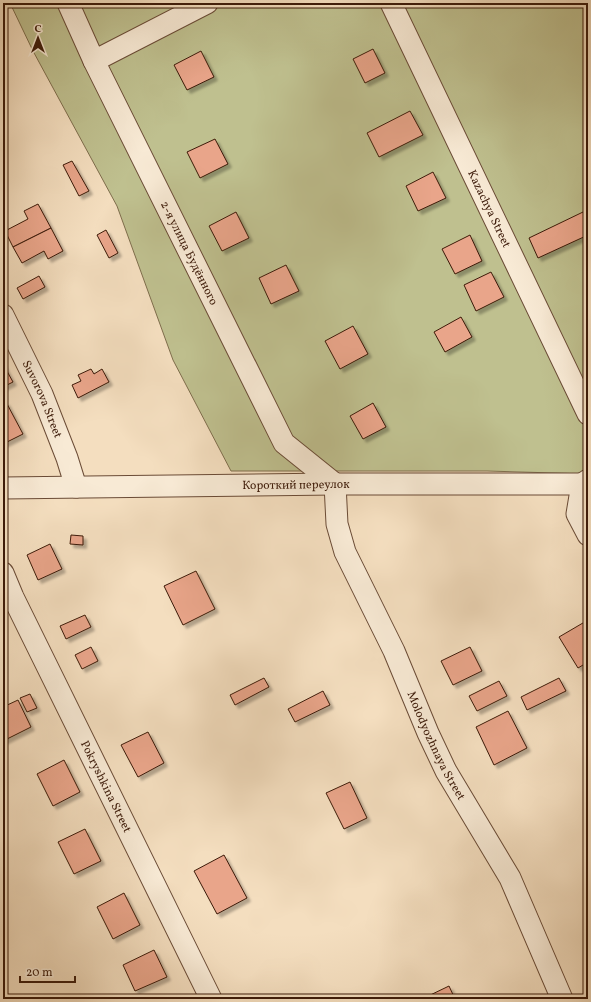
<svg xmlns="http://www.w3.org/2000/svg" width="591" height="1002" viewBox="0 0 591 1002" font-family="Vollkorn,serif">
<defs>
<filter id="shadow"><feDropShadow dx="3.5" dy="3.5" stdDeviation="1" flood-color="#0004"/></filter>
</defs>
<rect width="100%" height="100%" fill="#f4debf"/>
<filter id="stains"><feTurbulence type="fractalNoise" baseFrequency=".005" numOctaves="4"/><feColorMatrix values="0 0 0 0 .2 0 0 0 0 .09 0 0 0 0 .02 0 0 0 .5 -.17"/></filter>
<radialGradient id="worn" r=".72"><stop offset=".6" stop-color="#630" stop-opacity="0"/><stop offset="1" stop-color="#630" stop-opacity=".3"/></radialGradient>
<!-- green -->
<polygon fill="#bfc08f" stroke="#7e6d4c" points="10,3 588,3 588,474 487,471 231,471 173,360 117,206 33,51"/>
<!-- building -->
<g fill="#e9a58a" stroke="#3c1a09" filter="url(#shadow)">
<polygon points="373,49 385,73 365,83 353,59"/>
<polygon points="201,51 214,77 187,90 174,65"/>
<polygon points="410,111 423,135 379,157 367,133"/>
<polygon points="215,139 228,164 200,178 187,152"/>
<polygon points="72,161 89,191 79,196 63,165"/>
<polygon points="433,172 446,198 418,211 406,186"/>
<polygon points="38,204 51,228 13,247 5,231 28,219 24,211"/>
<polygon points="236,212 249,238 222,251 209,226"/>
<polygon points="583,212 588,224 588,235 538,258 529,238"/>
<polygon points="51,228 63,251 48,259 44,251 22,263 13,247"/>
<polygon points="106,230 118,253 109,258 97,235"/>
<polygon points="470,235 482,261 455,274 442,249"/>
<polygon points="286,265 299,291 271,304 259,278"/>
<polygon points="491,272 504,297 476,311 464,285"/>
<polygon points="39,276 45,287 23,299 17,288"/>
<polygon points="461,317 472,337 445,352 434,332"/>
<polygon points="353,326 368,354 340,369 325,341"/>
<polygon points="3,364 13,382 3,387"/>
<polygon points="91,369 94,374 102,369 109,382 78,398 72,385 81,381 78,375"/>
<polygon points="6,402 23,434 3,444 3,403"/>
<polygon points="373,403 386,427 363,439 350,416"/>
<polygon points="71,535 83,536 83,545 70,544"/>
<polygon points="50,544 62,569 38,580 27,555"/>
<polygon points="196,571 215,609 183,625 164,586"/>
<polygon points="85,615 91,627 66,639 60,626"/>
<polygon points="588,620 588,662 578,668 559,637"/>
<polygon points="91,647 98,661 82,669 75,655"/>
<polygon points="470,647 482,671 453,685 441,661"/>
<polygon points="264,678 269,687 235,705 230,695"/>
<polygon points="559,678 566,691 527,710 521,697"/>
<polygon points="499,681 507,696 477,711 469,696"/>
<polygon points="323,691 330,705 295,722 288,709"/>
<polygon points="30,694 37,708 27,712 20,698"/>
<polygon points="18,700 31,727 3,741 3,707"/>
<polygon points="508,711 527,748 494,765 476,727"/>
<polygon points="148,732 164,763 138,777 121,745"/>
<polygon points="64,760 80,792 53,806 37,774"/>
<polygon points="350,782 367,818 344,829 326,793"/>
<polygon points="85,829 101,861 74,874 58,842"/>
<polygon points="224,855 247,898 217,914 194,871"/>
<polygon points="124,893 140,925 113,939 97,907"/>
<polygon points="154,950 167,977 135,991 123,965"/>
<polygon points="449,986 455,999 422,999"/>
</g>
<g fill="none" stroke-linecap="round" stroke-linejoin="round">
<!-- minor casing -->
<g stroke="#6a4b36" stroke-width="23">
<g id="minor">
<path id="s1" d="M68,3L94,61L284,443L335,484L337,524L345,552L394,651L428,733L446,771L510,878L562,999"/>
<path id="s2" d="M391,3L588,414"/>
<polyline points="94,61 207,3"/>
<path id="s3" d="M3,315L42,394L67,458L76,487"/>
<polyline points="588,480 582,484 577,514 588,535"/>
<path id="s4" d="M3,488L335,484H588"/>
<path id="s5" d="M3,573L13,597L211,999"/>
</g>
</g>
<!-- minor -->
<use href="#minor" stroke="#f8ead5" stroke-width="21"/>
</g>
<g text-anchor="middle" stroke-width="3" stroke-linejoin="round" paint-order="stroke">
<!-- street labels -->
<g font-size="12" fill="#3c1a09" stroke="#f8ead5">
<text dy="4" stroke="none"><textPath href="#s2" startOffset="228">Kazachya Street</textPath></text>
<text dy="4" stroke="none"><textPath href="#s1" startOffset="278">2-я улица Будённого</textPath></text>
<text dy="4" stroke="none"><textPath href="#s3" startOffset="93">Suvorova Street</textPath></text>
<text dy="4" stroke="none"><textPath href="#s4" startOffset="293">Короткий переулок</textPath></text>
<text dy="4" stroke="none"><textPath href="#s1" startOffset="839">Molodyozhnaya Street</textPath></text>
<text dy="4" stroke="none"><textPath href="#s5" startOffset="237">Pokryshkina Street</textPath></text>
</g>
</g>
<!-- margin -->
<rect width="591" height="1002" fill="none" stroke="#f4debf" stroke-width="16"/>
<rect x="4" y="4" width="583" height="994" fill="none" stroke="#3c1a09" stroke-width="2"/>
<rect x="8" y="8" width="575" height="986" fill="none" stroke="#3c1a09"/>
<!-- north arrow -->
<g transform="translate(38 38)" stroke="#f8ead5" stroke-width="3" paint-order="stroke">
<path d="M0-3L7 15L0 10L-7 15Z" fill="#3c1a09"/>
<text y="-6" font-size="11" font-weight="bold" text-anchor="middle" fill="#3c1a09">С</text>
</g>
<!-- scale -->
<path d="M20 976v6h55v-6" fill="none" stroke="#3c1a09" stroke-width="2"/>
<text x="26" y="976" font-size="12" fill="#3c1a09" stroke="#f8ead5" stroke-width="3" paint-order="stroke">20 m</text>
<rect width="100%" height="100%" filter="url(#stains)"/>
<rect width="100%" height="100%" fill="url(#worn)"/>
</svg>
